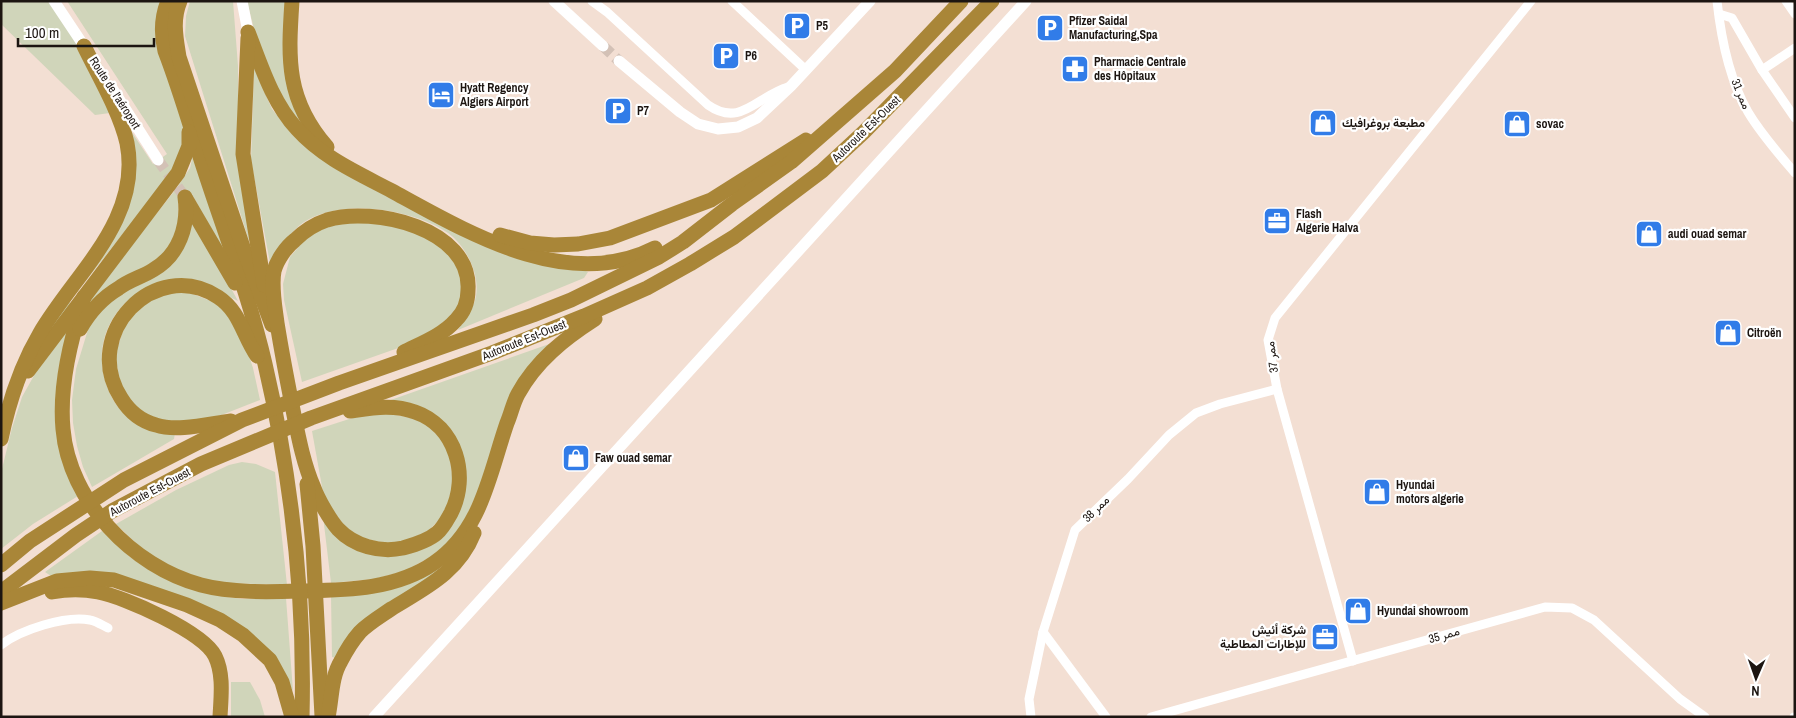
<svg xmlns="http://www.w3.org/2000/svg" width="1796" height="718" viewBox="0 0 1796 718" font-family="'Archivo Narrow',Vazirmatn,sans-serif">
<rect width="100%" height="100%" fill="#f3dfd3"/>
<!-- green -->
<g fill="#d0d5ba">
<polygon points="1,1 50,1 82,51 110,113 95,115 1,24"/>
<polygon points="67,1 166,1 188,115 180,158 153,196 69,302 71,305 54,328 52,323 112,237 131,131 153,164 167,154"/>
<polygon points="190,1 233,1 238,66 238,148 254,240 249,241 185,36 186,16"/>
<polygon points="247,1 290,1 288,46 309,132 284,103 256,37"/>
<path d="M254,68L272,109L292,134L385,193L588,272L584,278L458,330C465,319 474,308 476,296C480,274 466,246 448,233C412,207 323,194 292,233C284,243 278,262 272,274L251,160Z"/>
<path d="M196,142L224,251L191,193L178,200C180,225 179,238 162,256L87,307L91,296L176,189L190,168Z"/>
<path d="M191,216L238,301C215,289 193,277 166,281C159,281 151,286 145,289C108,308 92,350 108,389C111,396 116,406 122,411C125,414 132,415 136,417C149,422 162,428 175,433L174,439L92,487L83,467L77,446L73,423L72,400L76,369L90,323L97,310L160,269Z"/>
<polygon points="375,220 442,242 465,280 457,312 418,341 302,382 284,300 283,284 290,257 307,237 328,225"/>
<polygon points="188,292 221,305 245,344 253,368 260,400 214,418 170,424 138,411 121,389 115,355 127,319 145,302 170,293"/>
<polygon points="73,318 61,393 78,496 33,524 1,549 1,473 12,428 22,397 36,372"/>
<polygon points="555,342 533,368 482,484 457,535 432,556 405,571 374,579 331,583 323,516 371,553 449,527 457,440 385,402"/>
<polygon points="374,411 423,420 448,447 454,486 443,516 426,533 391,545 351,535 324,498 312,431"/>
<polygon points="242,462 256,464 275,472 287,585 219,583 175,571 144,551 116,524 176,490 229,465"/>
<polygon points="102,531 130,557 153,572 221,596 242,599 286,598 293,691 284,674 257,641 92,572 75,572 51,576 45,572"/>
<polygon points="446,567 336,658 332,657 331,595"/>
<polygon points="231,682 250,682 260,700 265,717 231,717"/>
</g>
<g fill="none" stroke-linecap="round" stroke-linejoin="round">
<!-- secondary-tunnel -->
<g stroke="#d3c1b6" stroke-width="11" stroke-dasharray="11 5.5" stroke-linecap="butt">
<polyline points="603,46 619,61"/>
<polyline points="158,160 185,197"/>
</g>
<!-- street -->
<g stroke="#fff" stroke-width="9">
<path d="M592,1L607,12L708,105C741,128 757,96 788,87"/>
<polyline points="732,1 806,70"/>
<path d="M1717,1C1721,38 1729,79 1748,112C1761,134 1778,153 1795,173"/>
<polyline points="1786,1 1795,14"/>
<polyline points="1719,14 1732,18 1762,70 1795,48"/>
<polyline points="1762,70 1795,118"/>
<polyline points="1043,632 1106,717"/>
<path d="M1,645C20,630 66,615 90,620C96,621 102,625 108,628"/>
<polyline points="1353,661 1277,389 1268,340 1275,318 1531,1"/>
<polyline points="1031,717 1029,699 1043,632 1075,530 1128,479 1169,435 1196,413 1220,404 1277,389"/>
<polyline points="1151,717 1545,607 1572,608 1594,620 1680,699 1705,717"/>
<polyline points="1794,717 1795,717"/>
</g>
<!-- secondary -->
<g stroke="#fff" stroke-width="11">
<polyline points="54,1 88,52"/>
<polyline points="242,1 248,32"/>
<polyline points="554,1 603,46"/>
<polyline points="619,61 680,112 698,124 718,129 738,127 757,118 791,86 870,1"/>
<polyline points="112,88 158,160"/>
<polyline points="374,717 1026,1"/>
</g>
<!-- highway -->
<g stroke="#a98638" stroke-width="15">
<path d="M168,1C161,18 161,34 165,51C182,95 194,140 209,184C229,244 251,303 265,364C292,480 305,599 302,717"/>
<path d="M180,1C172,20 176,38 179,57L246,256L272,325"/>
<path d="M292,1C288,60 286,100 327,147"/>
<path d="M248,32C261,65 272,102 297,129C323,158 358,173 392,191C467,232 568,293 655,248"/>
<polyline points="248,38 243,154 264,285"/>
<polyline points="186,199 235,283"/>
<polyline points="500,235 530,243 554,245 578,244 610,238 711,200 806,140"/>
<path d="M84,297C71,339 59,385 63,429C69,501 133,567 201,585C231,593 269,592 300,591C345,590 395,590 434,563C482,530 489,475 507,423C511,414 513,403 518,394C536,361 564,339 595,319"/>
<path d="M80,329C89,313 102,298 119,288C129,280 142,277 153,270C179,255 189,226 185,197"/>
<polyline points="28,371 178,173 189,146 189,132"/>
<path d="M350,411C372,408 393,404 415,412C456,426 470,476 451,513C447,520 443,528 437,533C429,540 414,545 403,548C380,553 354,546 338,529C330,520 318,499 314,488C304,465 299,440 294,415C288,385 282,354 277,323C275,307 271,287 274,271C277,260 286,247 295,240C304,231 315,224 327,220C373,206 472,228 468,290C468,301 464,312 456,320C443,335 422,343 404,352"/>
<path d="M231,421C208,424 177,432 156,425C140,421 129,411 121,398C80,334 155,256 218,297C240,311 243,336 257,356"/>
<path d="M1,439C9,401 20,367 40,333C75,273 142,220 127,143C120,112 98,75 84,46"/>
<polyline points="307,484 313,546 322,716"/>
<polyline points="1,565 30,541 124,480 242,420 339,383 533,315 571,300 659,257 683,242 732,204 791,162 895,71 961,1"/>
<polyline points="1,592 76,535 112,511 201,464 311,418 492,353 584,316 647,288 690,264 734,237 822,171 864,132 992,1"/>
<path d="M52,592C68,589 83,589 98,592C125,597 203,632 215,656C224,674 221,697 220,717"/>
<polyline points="1,603 57,581 90,578 114,580 187,605 220,620 243,635 270,660 282,682 292,717"/>
<path d="M328,717C332,699 331,677 341,661C346,651 353,640 360,632C369,623 381,616 391,609C425,588 458,573 474,533"/>
</g>
</g>
<!-- icons -->
<defs>
<g id="parking-square" transform="scale(1.4375)"><rect x="-9" y="-9" width="18" height="18" rx="4" fill="#317ce8" stroke="#fff"/><path d="M-3.5-5.5H1a3.5 3.5 0 0 1 0 7H-1V5.5H-3.5ZM-1-3.4V-.6H.8a1.4 1.4 0 0 0 0-2.8Z" fill="#fff"/></g>
<g id="pharmacy-square" transform="scale(1.4375)"><rect x="-9" y="-9" width="18" height="18" rx="4" fill="#317ce8" stroke="#fff"/><path d="M-2-6h4v4h4v4h-4v4h-4v-4h-4v-4h4Z" fill="#fff"/></g>
<g id="hotel-square" transform="scale(1.4375)"><rect x="-9" y="-9" width="18" height="18" rx="4" fill="#317ce8" stroke="#fff"/><path d="M-6-4.5h1.5V1H6V5H4.5V3h-9V5H-6ZM-4 0a1.8 1.8 0 1 1 3.6 0ZM.5 0V-2.5h3Q6-2.5 6 0Z" fill="#fff"/></g>
<g id="shop-square" transform="scale(1.4375)"><rect x="-9" y="-9" width="18" height="18" rx="4" fill="#317ce8" stroke="#fff"/><path d="M-5-2.5h2.3a2.7 3.5 0 0 1 5.4 0H5L5.5 6h-11ZM-1.5-2.5h3a1.5 2.3 0 0 0-3 0Z" fill="#fff"/></g>
<g id="office-square" transform="scale(1.4375)"><rect x="-9" y="-9" width="18" height="18" rx="4" fill="#317ce8" stroke="#fff"/><path d="M-6-3h4V-5.5h4V-3h4V5H-6ZM-1-4.5V-3h2v-1.5ZM-6 0V1H6V0Z" fill="#fff"/></g>
</defs>
<g fill-rule="evenodd">
<use href="#parking-square" x="797" y="26"/>
<use href="#parking-square" x="1050" y="28"/>
<use href="#parking-square" x="726" y="56"/>
<use href="#pharmacy-square" x="1075" y="69"/>
<use href="#hotel-square" x="441" y="95"/>
<use href="#parking-square" x="618" y="111"/>
<use href="#shop-square" x="1323" y="123"/>
<use href="#shop-square" x="1517" y="124"/>
<use href="#office-square" x="1277" y="221"/>
<use href="#shop-square" x="1649" y="234"/>
<use href="#shop-square" x="1728" y="333"/>
<use href="#shop-square" x="576" y="458"/>
<use href="#shop-square" x="1377" y="492"/>
<use href="#shop-square" x="1358" y="611"/>
<use href="#office-square" x="1325" y="637"/>
</g>
<g text-anchor="middle" stroke-width="4.5" stroke-linejoin="round" paint-order="stroke">
<!-- poi labels -->
<g font-size="12" font-weight="bold" fill="#1c1511" stroke="#fff" text-anchor="start">
<text x="1069" y="25">Pfizer Saidal<tspan x="1069" dy="14">Manufacturing,Spa</tspan></text>
<text x="816" y="30">P5</text>
<text x="745" y="60">P6</text>
<text x="1094" y="66">Pharmacie Centrale<tspan x="1094" dy="14">des Hôpitaux</tspan></text>
<text x="460" y="92">Hyatt Regency<tspan x="460" dy="14">Algiers Airport</tspan></text>
<text x="637" y="115">P7</text>
<text x="1342" y="127">مطبعة بروغرافيك</text>
<text x="1536" y="128">sovac</text>
<text x="1296" y="218">Flash<tspan x="1296" dy="14">Algerie Halva</tspan></text>
<text x="1668" y="238">audi ouad semar</text>
<text x="1747" y="337">Citroën</text>
<text x="595" y="462">Faw ouad semar</text>
<text x="1396" y="489">Hyundai<tspan x="1396" dy="14">motors algerie</tspan></text>
<text x="1377" y="615">Hyundai showroom</text>
<text x="1306" y="634" text-anchor="end">شركة أئيش<tspan x="1306" dy="14">للإطارات المطاطية</tspan></text>
</g>
<!-- street labels -->
<g font-size="12" fill="#1c1511" stroke="#fff">
<text transform="translate(115 93) rotate(57)" y="4">Route de l'aéroport</text>
<text transform="translate(1741 94) rotate(67)" y="4">ممر 31</text>
<text transform="translate(866 129) rotate(-44)" y="4">Autoroute Est-Ouest</text>
<text transform="translate(524 340) rotate(-22)" y="4">Autoroute Est-Ouest</text>
<text transform="translate(1272 357) rotate(-97)" y="4">ممر 37</text>
<text transform="translate(150 492) rotate(-28)" y="4">Autoroute Est-Ouest</text>
<text transform="translate(1096 509) rotate(-44)" y="4">ممر 38</text>
<text transform="translate(1444 635) rotate(-16)" y="4">ممر 35</text>
</g>
</g>
<!-- border -->
<rect width="1796" height="718" fill="none" stroke="#1c1511" stroke-width="5"/>
<!-- north arrow -->
<g transform="translate(1756 678) rotate(182)" stroke="#ffffff" stroke-width="4" paint-order="stroke">
<path d="M0-4L9 19L0 12L-9 19Z" fill="#1c1511"/>
<text y="-8" font-size="14" font-weight="bold" text-anchor="middle" fill="#1c1511">N</text>
</g>
<!-- scale -->
<path d="M18 38v8h136v-8" fill="none" stroke="#1c1511" stroke-width="2.5"/>
<text x="25" y="38" font-size="15" fill="#1c1511" stroke="#ffffff" stroke-width="4" paint-order="stroke">100 m</text>
</svg>
